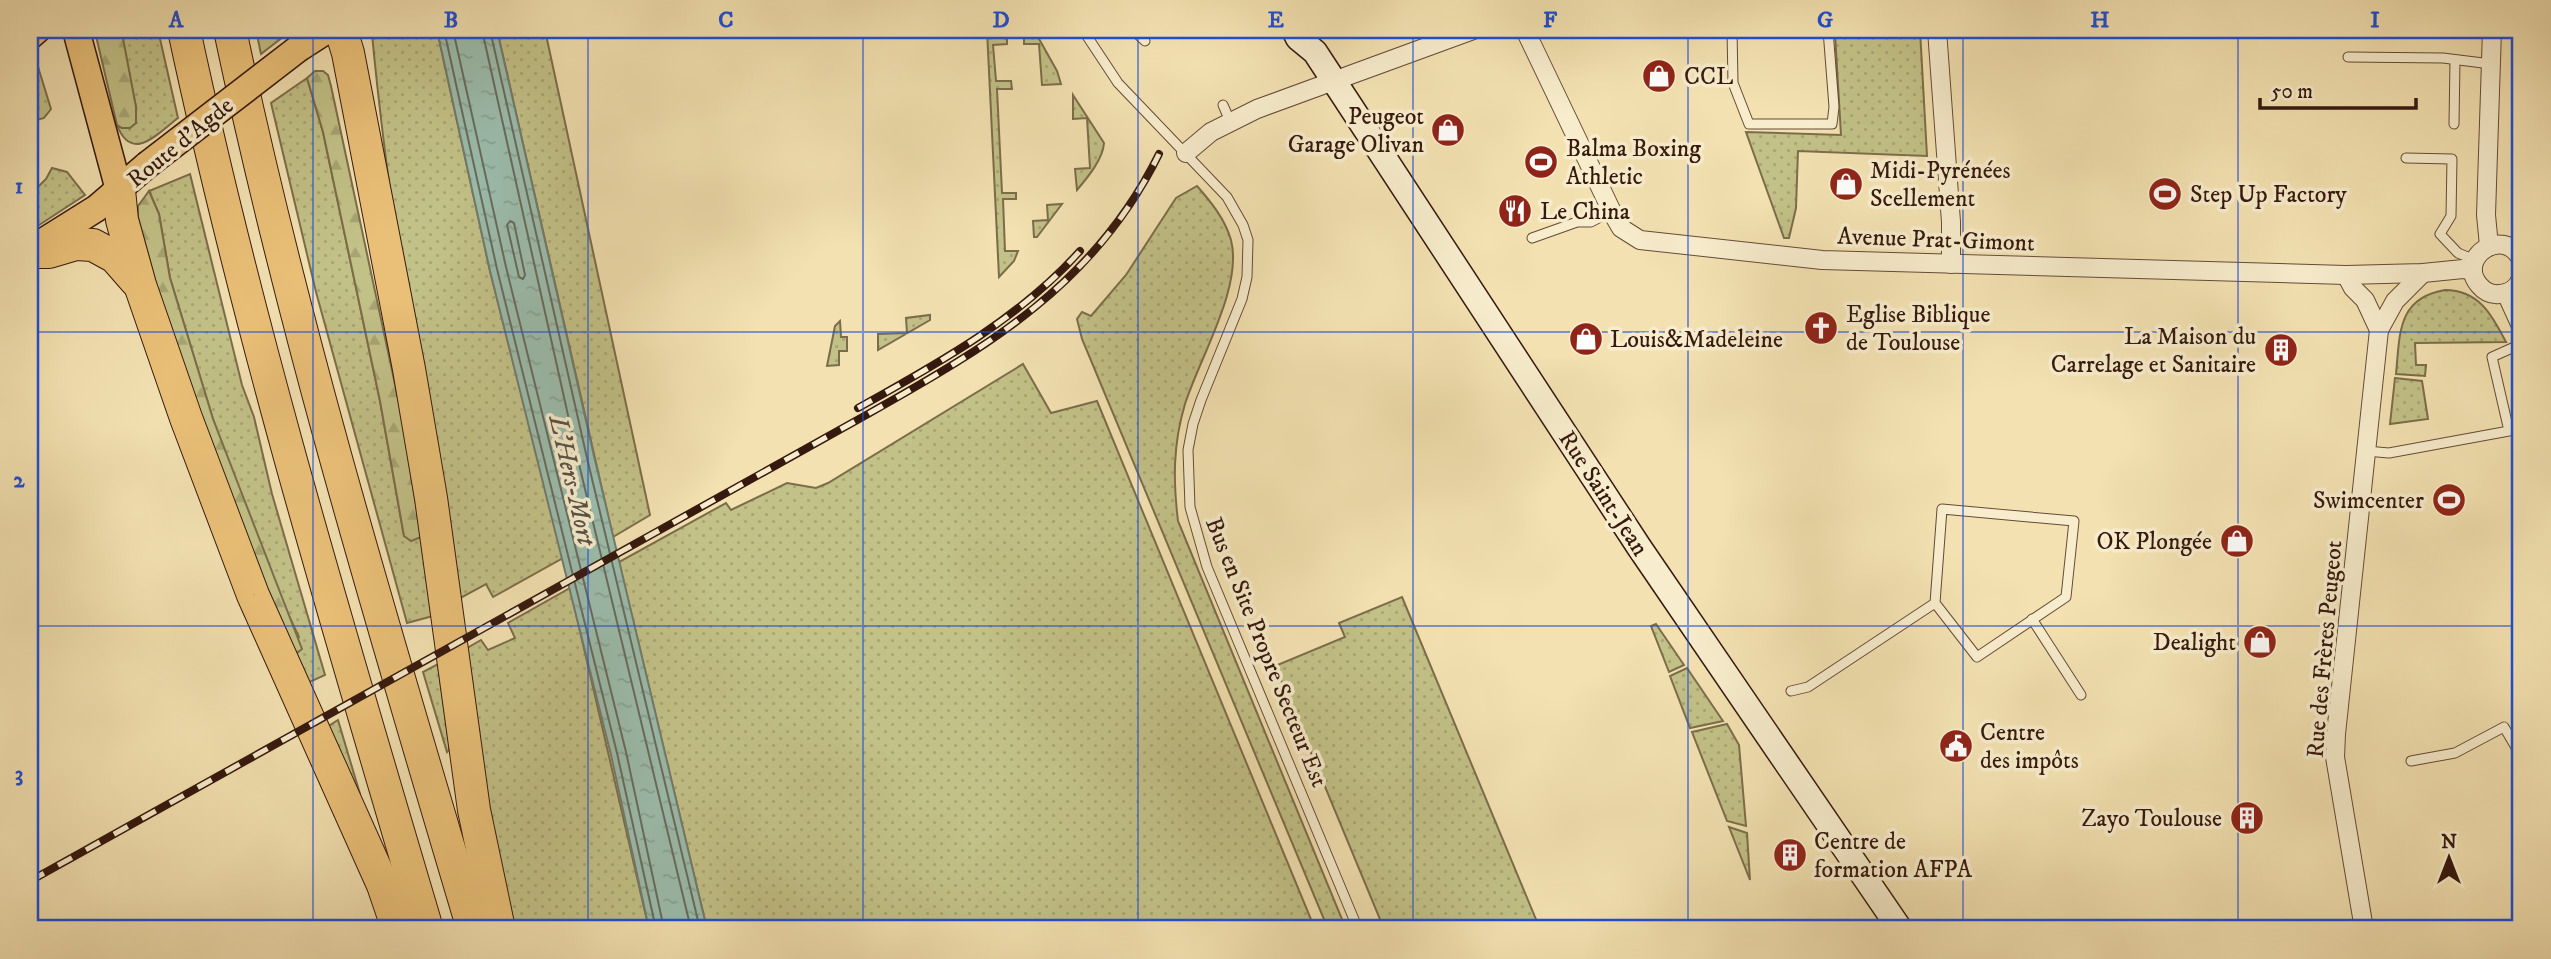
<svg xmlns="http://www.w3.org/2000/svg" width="2551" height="959" viewBox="0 0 2551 959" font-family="'IM FELL DW Pica',serif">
<defs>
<pattern id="green-dots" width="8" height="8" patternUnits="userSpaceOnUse" patternTransform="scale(1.75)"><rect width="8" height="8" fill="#c2c187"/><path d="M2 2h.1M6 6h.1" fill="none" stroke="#a7a573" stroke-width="1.8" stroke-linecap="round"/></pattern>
<pattern id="forest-firs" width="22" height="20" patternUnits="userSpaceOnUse" patternTransform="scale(1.75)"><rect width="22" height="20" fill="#c2c187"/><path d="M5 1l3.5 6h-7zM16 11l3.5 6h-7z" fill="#a7a573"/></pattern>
<pattern id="water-ripples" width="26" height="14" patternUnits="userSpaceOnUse" patternTransform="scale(1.75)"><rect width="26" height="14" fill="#9bbdad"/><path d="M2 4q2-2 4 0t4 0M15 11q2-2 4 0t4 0" fill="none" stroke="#86a294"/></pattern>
</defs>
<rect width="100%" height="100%" fill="#f3e1b1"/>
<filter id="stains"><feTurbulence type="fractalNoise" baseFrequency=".00286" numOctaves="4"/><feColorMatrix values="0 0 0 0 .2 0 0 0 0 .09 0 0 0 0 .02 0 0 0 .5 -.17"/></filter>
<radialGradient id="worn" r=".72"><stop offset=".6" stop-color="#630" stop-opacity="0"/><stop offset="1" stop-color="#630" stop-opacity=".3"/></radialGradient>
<!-- green -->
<g fill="url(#green-dots)" stroke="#7c6d4a" stroke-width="2">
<path d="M120,30H158L178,118C158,133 132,164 117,125L122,128L136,123V107Z"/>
<path d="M374,30H437L490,271L563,558L493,597L486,584L455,601C424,413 390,225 372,34Z"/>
<polygon points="497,30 545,30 650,515 613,537"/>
<polygon points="987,30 994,30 994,38 1007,38 1007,44 993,45 996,81 1011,81 1012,89 997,89 1002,193 1016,193 1016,199 1003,199 1005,251 1018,251 1014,261 999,277"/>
<polygon points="1024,30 1034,30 1057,71 1061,84 1042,85 1039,44 1024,44"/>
<polygon points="1895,30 1920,30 1927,156 1798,151 1796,208 1789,238 1784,238 1746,132 1841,135 1835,34"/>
<polygon points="35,57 51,109 44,118 30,122 30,61"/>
<polygon points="307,78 323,132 380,401 404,536 421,537 433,616 407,623 316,292 271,103"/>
<path d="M1073,95L1104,143C1103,159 1088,177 1077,190L1075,169L1090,168L1087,118L1073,119Z"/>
<polygon points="52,168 67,172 85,195 30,231 30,195 46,179"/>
<polygon points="190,174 242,385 254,417 272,494 325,675 301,686 289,654 299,637 278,593 213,419 170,278 159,214 149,191"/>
<path d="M1197,186C1211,202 1225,219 1231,240C1243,287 1200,357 1185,404C1173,444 1173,480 1178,521L1346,929H1328L1082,339L1077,319L1082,312L1091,316L1126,275L1176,198Z"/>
<polygon points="1062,204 1037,237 1034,237 1033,221 1048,220 1047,205"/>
<path d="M2445,290C2479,290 2492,315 2506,342L2415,343L2416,365H2426L2425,376L2396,374C2400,334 2397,298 2445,290Z"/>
<polygon points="930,315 930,320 878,350 878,334 907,333 906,318"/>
<polygon points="840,321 841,337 847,337 847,351 839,351 839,365 827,366 835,326"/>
<polygon points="1023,364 1051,413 1097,401 1315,929 707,929 619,562 726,503 731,510 787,483 816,488 828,483"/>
<polygon points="2395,378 2422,381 2428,419 2390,424"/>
<polygon points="570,588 649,929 511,929 462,651 481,640 488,650 515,638 508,623"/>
<polygon points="1402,597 1540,929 1384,929 1275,666 1345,637 1339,623"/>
<polygon points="1656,624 1684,665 1669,672 1651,626"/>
<polygon points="438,664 449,743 449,750 447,752 423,672"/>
<polygon points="1687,668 1723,721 1690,728 1670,676"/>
<polygon points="338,720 360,794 360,797 322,730"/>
<polygon points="1727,724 1739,745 1746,826 1727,821 1692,732"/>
<polygon points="1729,827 1747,833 1750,880"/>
</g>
<!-- forest -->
<g fill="url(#forest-firs)" stroke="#7c6d4a" stroke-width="2">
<polygon points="100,30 120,30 122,33 136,107 136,123 130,128 122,128 117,125 96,36"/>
<polygon points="256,30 292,30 261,54"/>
<polygon points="315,71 323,71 328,75 331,86 402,417 421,537 411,541 404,536 380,401 323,132 307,78"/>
<polygon points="149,191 159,214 170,278 213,419 302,649 297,653 289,654 179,369 138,217 138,206"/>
</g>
<!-- water -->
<polygon fill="url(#water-ripples)" stroke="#737b6d" stroke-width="2" points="437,30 497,30 594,456 707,929 649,929 611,755 490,271"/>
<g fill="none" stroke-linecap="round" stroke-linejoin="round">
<!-- shore -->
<g stroke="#686b5e" stroke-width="2">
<polyline points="444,30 497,269 617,753 656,929"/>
<polyline points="453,30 506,267 626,752 664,929"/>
<polyline points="482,30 578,460 691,929"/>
<polyline points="490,30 587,458 700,929"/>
<polygon points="510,221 514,223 525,275 523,279 519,277 507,225"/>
</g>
<!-- lane casing -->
<g stroke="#654b37" stroke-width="11">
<g id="lane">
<polyline points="1083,30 1118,83 1227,197 1243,225 1248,240 1247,277 1242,299 1201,400 1193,424 1188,450 1190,507 1207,567 1358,929"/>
<polyline points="1133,30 1145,41"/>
<polyline points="1732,30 1733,83 1749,124 1832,124 1834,107 1828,30"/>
<polyline points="2348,57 2443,58 2491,64"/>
<polyline points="1223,105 1230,121"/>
<polyline points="2454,124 2455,60"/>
<polyline points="2406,158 2452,159 2451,216 2440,234 2458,253 2475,260"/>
<polyline points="1532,238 1577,222 1591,222 1612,211"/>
<polyline points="2366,451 2389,453 2509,431 2492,357 2521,344"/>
<polyline points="2032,619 2081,695"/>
<polyline points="1791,691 1808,687 1935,603 1977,657 2066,597 2074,521 1942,509 1935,603"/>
<polyline points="2411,761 2455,753 2504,727 2521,756"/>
<polyline points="2509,929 2521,922"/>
</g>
</g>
<!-- street casing -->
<g stroke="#654b37" stroke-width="20">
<g id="street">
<polyline points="1525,30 1614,216 1621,228 1640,240 1822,260 2346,275 2423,273 2463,269 2473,271"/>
<polyline points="1937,30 1951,222 1951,264"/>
<polyline points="1186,153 1211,132 1257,109 1473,30"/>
<polyline points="2489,246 2486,215 2492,30"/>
<path d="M2521,259C2503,225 2456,258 2479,285C2484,291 2491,295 2499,294C2509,294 2517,288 2521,279"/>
<polyline points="2346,275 2353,288 2365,300 2379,330"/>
<polyline points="2506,293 2521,326"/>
<polyline points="2364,929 2335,757 2336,734 2379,330 2395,301 2423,273"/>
</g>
</g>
<!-- secondary casing -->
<g stroke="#36190e" stroke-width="27">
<polyline id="secondary" points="1294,30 1298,38 1315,52 1639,547 1900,929"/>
</g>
<!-- primary casing -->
<g stroke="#36190e" stroke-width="29">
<g id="primary">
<polyline points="76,30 119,190"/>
<polyline points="30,36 37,30"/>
<polyline points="299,48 327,30"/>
<polyline points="30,250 97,208 147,165"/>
</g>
</g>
<!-- highway casing -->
<g stroke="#36190e" stroke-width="34">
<g id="highway">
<path d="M184,30C249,334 339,631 427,929"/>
<path d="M230,30C294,334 385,632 473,929"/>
<polyline points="341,30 348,53 409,369 431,498 474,810 499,929"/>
<polyline points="119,190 122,220 140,285 186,418 253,595 383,885 398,929"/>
<polyline points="30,252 49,252 76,244 93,245 115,257 136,281"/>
</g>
</g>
<!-- lane -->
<use href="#lane" stroke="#f7eccc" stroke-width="9"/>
<!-- street -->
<use href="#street" stroke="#f7eccc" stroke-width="18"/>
<!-- secondary -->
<use href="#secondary" stroke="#f7eccc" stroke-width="24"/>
<!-- primary -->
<use href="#primary" stroke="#eac078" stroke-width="26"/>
<!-- highway -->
<use href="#highway" stroke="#eac078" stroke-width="32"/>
<!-- rail casing -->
<g stroke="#36190e" stroke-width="8">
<g id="rail">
<path d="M858,408C937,364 1019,319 1080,251"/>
<path d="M30,881L868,414C989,346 1095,284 1159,154"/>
</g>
</g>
<!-- rail -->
<use href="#rail" stroke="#f7eccc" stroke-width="5" stroke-dasharray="16" stroke-linecap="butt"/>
<!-- primary-bridge casing -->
<g stroke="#36190e" stroke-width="29" stroke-linecap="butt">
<polyline id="primary-bridge" points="147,165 299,48"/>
</g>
<!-- primary-bridge -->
<use href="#primary-bridge" stroke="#eac078" stroke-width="26"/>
</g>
<!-- grid -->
<path fill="none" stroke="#1d4ed8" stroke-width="2" stroke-opacity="0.55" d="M313,30V929M588,30V929M863,30V929M1138,30V929M1413,30V929M1688,30V929M1963,30V929M2238,30V929M30,332H2521M30,626H2521"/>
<!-- icons -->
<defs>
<g id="shop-disc" transform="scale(1.75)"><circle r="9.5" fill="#8f2418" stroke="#f7eccc"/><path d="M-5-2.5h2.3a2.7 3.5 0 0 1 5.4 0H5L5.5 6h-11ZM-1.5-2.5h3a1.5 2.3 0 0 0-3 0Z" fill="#fff"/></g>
<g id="stadium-disc" transform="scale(1.75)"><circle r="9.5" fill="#8f2418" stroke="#f7eccc"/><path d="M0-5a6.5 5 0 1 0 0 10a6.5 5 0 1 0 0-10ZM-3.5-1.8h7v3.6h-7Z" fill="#fff"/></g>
<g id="restaurant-disc" transform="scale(1.75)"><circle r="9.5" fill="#8f2418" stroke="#f7eccc"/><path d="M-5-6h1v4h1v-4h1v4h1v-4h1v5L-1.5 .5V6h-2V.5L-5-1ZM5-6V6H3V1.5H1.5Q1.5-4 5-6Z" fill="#fff"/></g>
<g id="church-disc" transform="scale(1.75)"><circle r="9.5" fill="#8f2418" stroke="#f7eccc"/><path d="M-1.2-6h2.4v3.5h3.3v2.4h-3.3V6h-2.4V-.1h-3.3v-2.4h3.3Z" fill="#fff"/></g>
<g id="building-disc" transform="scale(1.75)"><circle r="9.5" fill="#8f2418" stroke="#f7eccc"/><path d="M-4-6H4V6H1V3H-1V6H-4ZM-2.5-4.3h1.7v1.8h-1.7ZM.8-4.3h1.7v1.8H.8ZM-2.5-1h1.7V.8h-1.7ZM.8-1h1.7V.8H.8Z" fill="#fff"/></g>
<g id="civic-disc" transform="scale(1.75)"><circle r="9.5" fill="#8f2418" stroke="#f7eccc"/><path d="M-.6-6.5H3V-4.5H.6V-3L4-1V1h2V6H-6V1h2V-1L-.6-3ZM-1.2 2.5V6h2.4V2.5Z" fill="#fff"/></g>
</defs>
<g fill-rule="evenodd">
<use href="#shop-disc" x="1659" y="76"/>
<use href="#shop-disc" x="1448" y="130"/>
<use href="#stadium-disc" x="1541" y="162"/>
<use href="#shop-disc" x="1846" y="184"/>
<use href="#stadium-disc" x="2165" y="194"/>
<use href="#restaurant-disc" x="1515" y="211"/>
<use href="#church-disc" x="1821" y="328"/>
<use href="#shop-disc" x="1586" y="339"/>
<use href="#building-disc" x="2281" y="350"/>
<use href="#stadium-disc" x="2449" y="500"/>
<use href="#shop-disc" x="2237" y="541"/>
<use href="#shop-disc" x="2260" y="642"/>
<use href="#civic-disc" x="1956" y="746"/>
<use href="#building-disc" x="2247" y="818"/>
<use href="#building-disc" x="1790" y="855"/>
</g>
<g text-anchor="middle" stroke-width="7" stroke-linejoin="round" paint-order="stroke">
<!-- poi labels -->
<g font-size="24" fill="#36190e" stroke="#f7eccc" text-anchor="start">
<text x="1684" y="84">CCL</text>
<text x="1424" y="124" text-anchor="end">Peugeot<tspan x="1424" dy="28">Garage Olivan</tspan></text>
<text x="1566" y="156">Balma Boxing<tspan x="1566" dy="28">Athletic</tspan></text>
<text x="1870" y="178">Midi-Pyrénées<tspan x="1870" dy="28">Scellement</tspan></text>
<text x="2190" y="202">Step Up Factory</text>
<text x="1540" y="219">Le China</text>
<text x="1846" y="322">Eglise Biblique<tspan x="1846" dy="28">de Toulouse</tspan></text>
<text x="2256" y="344" text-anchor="end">La Maison du<tspan x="2256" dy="28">Carrelage et Sanitaire</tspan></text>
<text x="1610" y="347">Louis&amp;Madeleine</text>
<text x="2424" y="508" text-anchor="end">Swimcenter</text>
<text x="2212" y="549" text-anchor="end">OK Plongée</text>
<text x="2236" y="650" text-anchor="end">Dealight</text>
<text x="1980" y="740">Centre<tspan x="1980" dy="28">des impôts</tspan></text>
<text x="2222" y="826" text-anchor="end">Zayo Toulouse</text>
<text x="1814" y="849">Centre de<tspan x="1814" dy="28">formation AFPA</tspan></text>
</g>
<!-- street labels -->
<g font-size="24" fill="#36190e" stroke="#f7eccc">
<text transform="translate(180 142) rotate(-39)" y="8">Route d'Agde</text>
<text transform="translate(1936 239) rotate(2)" y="8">Avenue Prat-Gimont</text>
<text transform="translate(1604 493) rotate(57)" y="8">Rue Saint-Jean</text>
<text transform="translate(2324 649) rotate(-85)" y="8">Rue des Frères Peugeot</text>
<text transform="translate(1267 652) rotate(68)" y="8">Bus en Site Propre Secteur Est</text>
</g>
<!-- water labels -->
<g font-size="26" font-style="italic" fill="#595246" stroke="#f7eccc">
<text transform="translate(573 480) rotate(77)" y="9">L'Hers-Mort</text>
</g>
</g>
<!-- margin -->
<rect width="2551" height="959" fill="none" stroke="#f3e1b1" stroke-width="77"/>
<!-- north arrow -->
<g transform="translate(2449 858)" stroke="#f7eccc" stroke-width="5" paint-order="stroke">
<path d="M0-5L12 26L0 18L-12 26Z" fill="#36190e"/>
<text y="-10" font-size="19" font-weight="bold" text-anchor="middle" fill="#36190e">N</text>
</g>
<!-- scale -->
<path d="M2260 98v10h156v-10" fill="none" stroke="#36190e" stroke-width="3.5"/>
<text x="2271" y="98" font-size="21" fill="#36190e" stroke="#f7eccc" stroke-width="5" paint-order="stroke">50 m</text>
<rect x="38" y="38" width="2474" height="882" fill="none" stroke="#1d4ed8" stroke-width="2.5"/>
<g font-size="23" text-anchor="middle" font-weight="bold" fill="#1d4ed8">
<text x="176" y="27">A</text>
<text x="451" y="27">B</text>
<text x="726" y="27">C</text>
<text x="1001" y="27">D</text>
<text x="1276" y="27">E</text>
<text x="1550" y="27">F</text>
<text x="1825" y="27">G</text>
<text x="2100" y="27">H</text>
<text x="2375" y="27">I</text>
<text x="19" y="193">1</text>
<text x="19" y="487">2</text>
<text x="19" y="781">3</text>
</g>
<rect width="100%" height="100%" filter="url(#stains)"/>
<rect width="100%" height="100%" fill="url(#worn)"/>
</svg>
